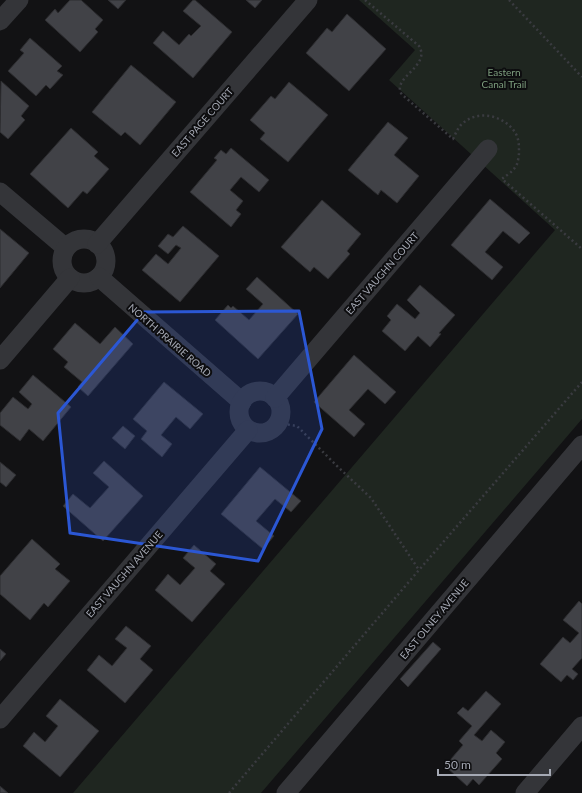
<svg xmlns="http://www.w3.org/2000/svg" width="582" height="793" viewBox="0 0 582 793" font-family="Lato,sans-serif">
<rect width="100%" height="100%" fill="#121214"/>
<!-- green -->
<polygon fill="#1f2620" points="359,0 582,0 582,419 261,793 73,793 555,230 389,80 415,50"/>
<!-- building -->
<g fill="#414247" stroke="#2d2d30">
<polygon points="70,0 81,0 103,20 95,29 98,32 80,52 45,20 55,9 58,13"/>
<polygon points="108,0 126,0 118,9"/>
<polygon points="193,0 195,0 232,32 193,78 153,43 163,31 179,45 189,34 191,36 201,26 183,11"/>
<polygon points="246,0 262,0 255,8"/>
<polygon points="347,14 386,49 349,91 306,53 327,28 332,32"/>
<polygon points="30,38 62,66 57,71 63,75 50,89 46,85 36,96 8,71 24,53 20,50"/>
<polygon points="131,65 176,102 140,145 125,132 121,136 92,112"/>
<polygon points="1,81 29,106 21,116 25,120 8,139 0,132"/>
<polygon points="289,82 328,115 288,162 260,139 265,133 250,120 271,96 275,99"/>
<polygon points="388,122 408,138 394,155 419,176 397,203 381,190 378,195 348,170"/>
<polygon points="71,128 98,152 94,156 109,169 87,194 83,191 68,208 30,174"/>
<polygon points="231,148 269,180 259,192 241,177 230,190 243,201 236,210 241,214 231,227 190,192 217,160 214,158 221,150 226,154"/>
<polygon points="490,199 530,233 519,244 503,231 485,252 503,267 492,280 451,245"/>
<polygon points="322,200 361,234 347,251 350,254 328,279 314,267 310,272 281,247"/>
<polygon points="183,226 219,256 180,302 142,270 156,254 168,264 181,248 176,245 168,254 158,246 168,234 173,237"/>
<polygon points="0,229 29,253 0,288"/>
<polygon points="257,277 298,314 258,359 215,320 228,305 231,308 233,306 249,320 263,304 246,289"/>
<polygon points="420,285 455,315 439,333 441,334 430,347 418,336 405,351 382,331 391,320 387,316 397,304 415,319 420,313 407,300"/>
<polygon points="75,323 100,344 115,327 133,344 88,396 78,387 82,382 64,367 68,362 53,349"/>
<polygon points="354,355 396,392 385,404 368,389 349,410 365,424 354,437 314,402"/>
<polygon points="33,375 71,407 43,441 29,429 20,441 0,425 0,413 13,397 28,409 32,404 19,392"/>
<polygon points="164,382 203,414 190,429 176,417 161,435 172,444 162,457 141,439 147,431 133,419"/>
<polygon points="123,426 135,436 125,449 112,438"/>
<polygon points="104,461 143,496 103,541 63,506 73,494 90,508 109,487 93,473"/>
<polygon points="0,462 16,475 6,487 0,482"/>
<polygon points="260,467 301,501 291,512 275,499 256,521 274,536 263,549 221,514"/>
<polygon points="32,539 60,564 55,569 70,581 48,607 44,603 30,620 0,594 0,576"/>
<polygon points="194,545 216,564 210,571 225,584 192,622 155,590 168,574 180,585 195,568 183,558"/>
<polygon points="579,601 582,604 582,658 572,669 578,674 573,680 567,675 561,682 540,664 563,637 570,643 579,633 563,620"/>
<polygon points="126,626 151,646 140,659 153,670 125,703 87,670 99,655 112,666 127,648 115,639"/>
<polygon points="433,642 441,649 408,687 400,679"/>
<polygon points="0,649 6,654 0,661"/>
<polygon points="486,691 501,704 474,735 482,741 491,730 505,742 496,753 502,759 479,785 473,779 467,786 445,766 463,745 459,741 472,726 457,713 463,707 468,711"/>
<polygon points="60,699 99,731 60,777 23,746 34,732 45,742 58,726 46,716"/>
<polygon points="0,786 8,793 0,793"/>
</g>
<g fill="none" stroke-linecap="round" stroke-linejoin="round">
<!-- path -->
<g stroke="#3a3b40" stroke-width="2.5" stroke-dasharray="2 3" stroke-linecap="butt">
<path d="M365,0L419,46C431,66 393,77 401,93C402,95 404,96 406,98L453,139C456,133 458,127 463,123C479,109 506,116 516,134C519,140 519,146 519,152C519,156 518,161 517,164C514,171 507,175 502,179L582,249"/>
<polyline points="509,0 582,77"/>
<polyline points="278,423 297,426 338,467 371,498 419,570"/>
<polyline points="229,793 419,570 582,382"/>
</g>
<!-- minor -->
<g stroke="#343539" stroke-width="19">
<polyline points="0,21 19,0"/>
<polyline points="0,192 66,248"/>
<circle cx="84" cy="261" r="22"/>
<polyline points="97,244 308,0"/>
<polyline points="99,277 242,402"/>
<polyline points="0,360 70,278"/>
<circle cx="260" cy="412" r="21"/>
<polyline points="275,398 488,149"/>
<polyline points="0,719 248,430"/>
<polyline points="286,793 582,445"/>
<polyline points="525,793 582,726"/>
</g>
</g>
<!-- marked area -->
<path fill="#2b57d4" fill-opacity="0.2" stroke="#2b57d4" stroke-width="3" stroke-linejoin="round" d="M299,311L322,429L258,561L70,533L58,413L144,312Z"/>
<g text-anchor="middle" stroke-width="4" stroke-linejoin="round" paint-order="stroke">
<!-- park labels -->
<g font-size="10" fill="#7d9e7e" stroke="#0d0d0f">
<text x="504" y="76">Eastern<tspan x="504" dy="12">Canal Trail</tspan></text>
</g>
<!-- street labels -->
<g font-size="10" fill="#a5a9b4" stroke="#0d0d0f">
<text transform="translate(202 122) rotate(-49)" y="4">EAST PAGE COURT</text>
<text transform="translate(382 273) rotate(-49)" y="4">EAST VAUGHN COURT</text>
<text transform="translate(170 340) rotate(41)" y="4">NORTH PRAIRIE ROAD</text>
<text transform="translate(124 574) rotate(-49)" y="4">EAST VAUGHN AVENUE</text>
<text transform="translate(434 619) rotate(-50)" y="4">EAST OLNEY AVENUE</text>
</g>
</g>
<!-- scale -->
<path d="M438 769v6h112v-6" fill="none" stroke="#a5a9b4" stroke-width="2"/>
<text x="444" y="769" font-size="12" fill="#a5a9b4" stroke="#0d0d0f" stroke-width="3" paint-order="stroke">50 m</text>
</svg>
